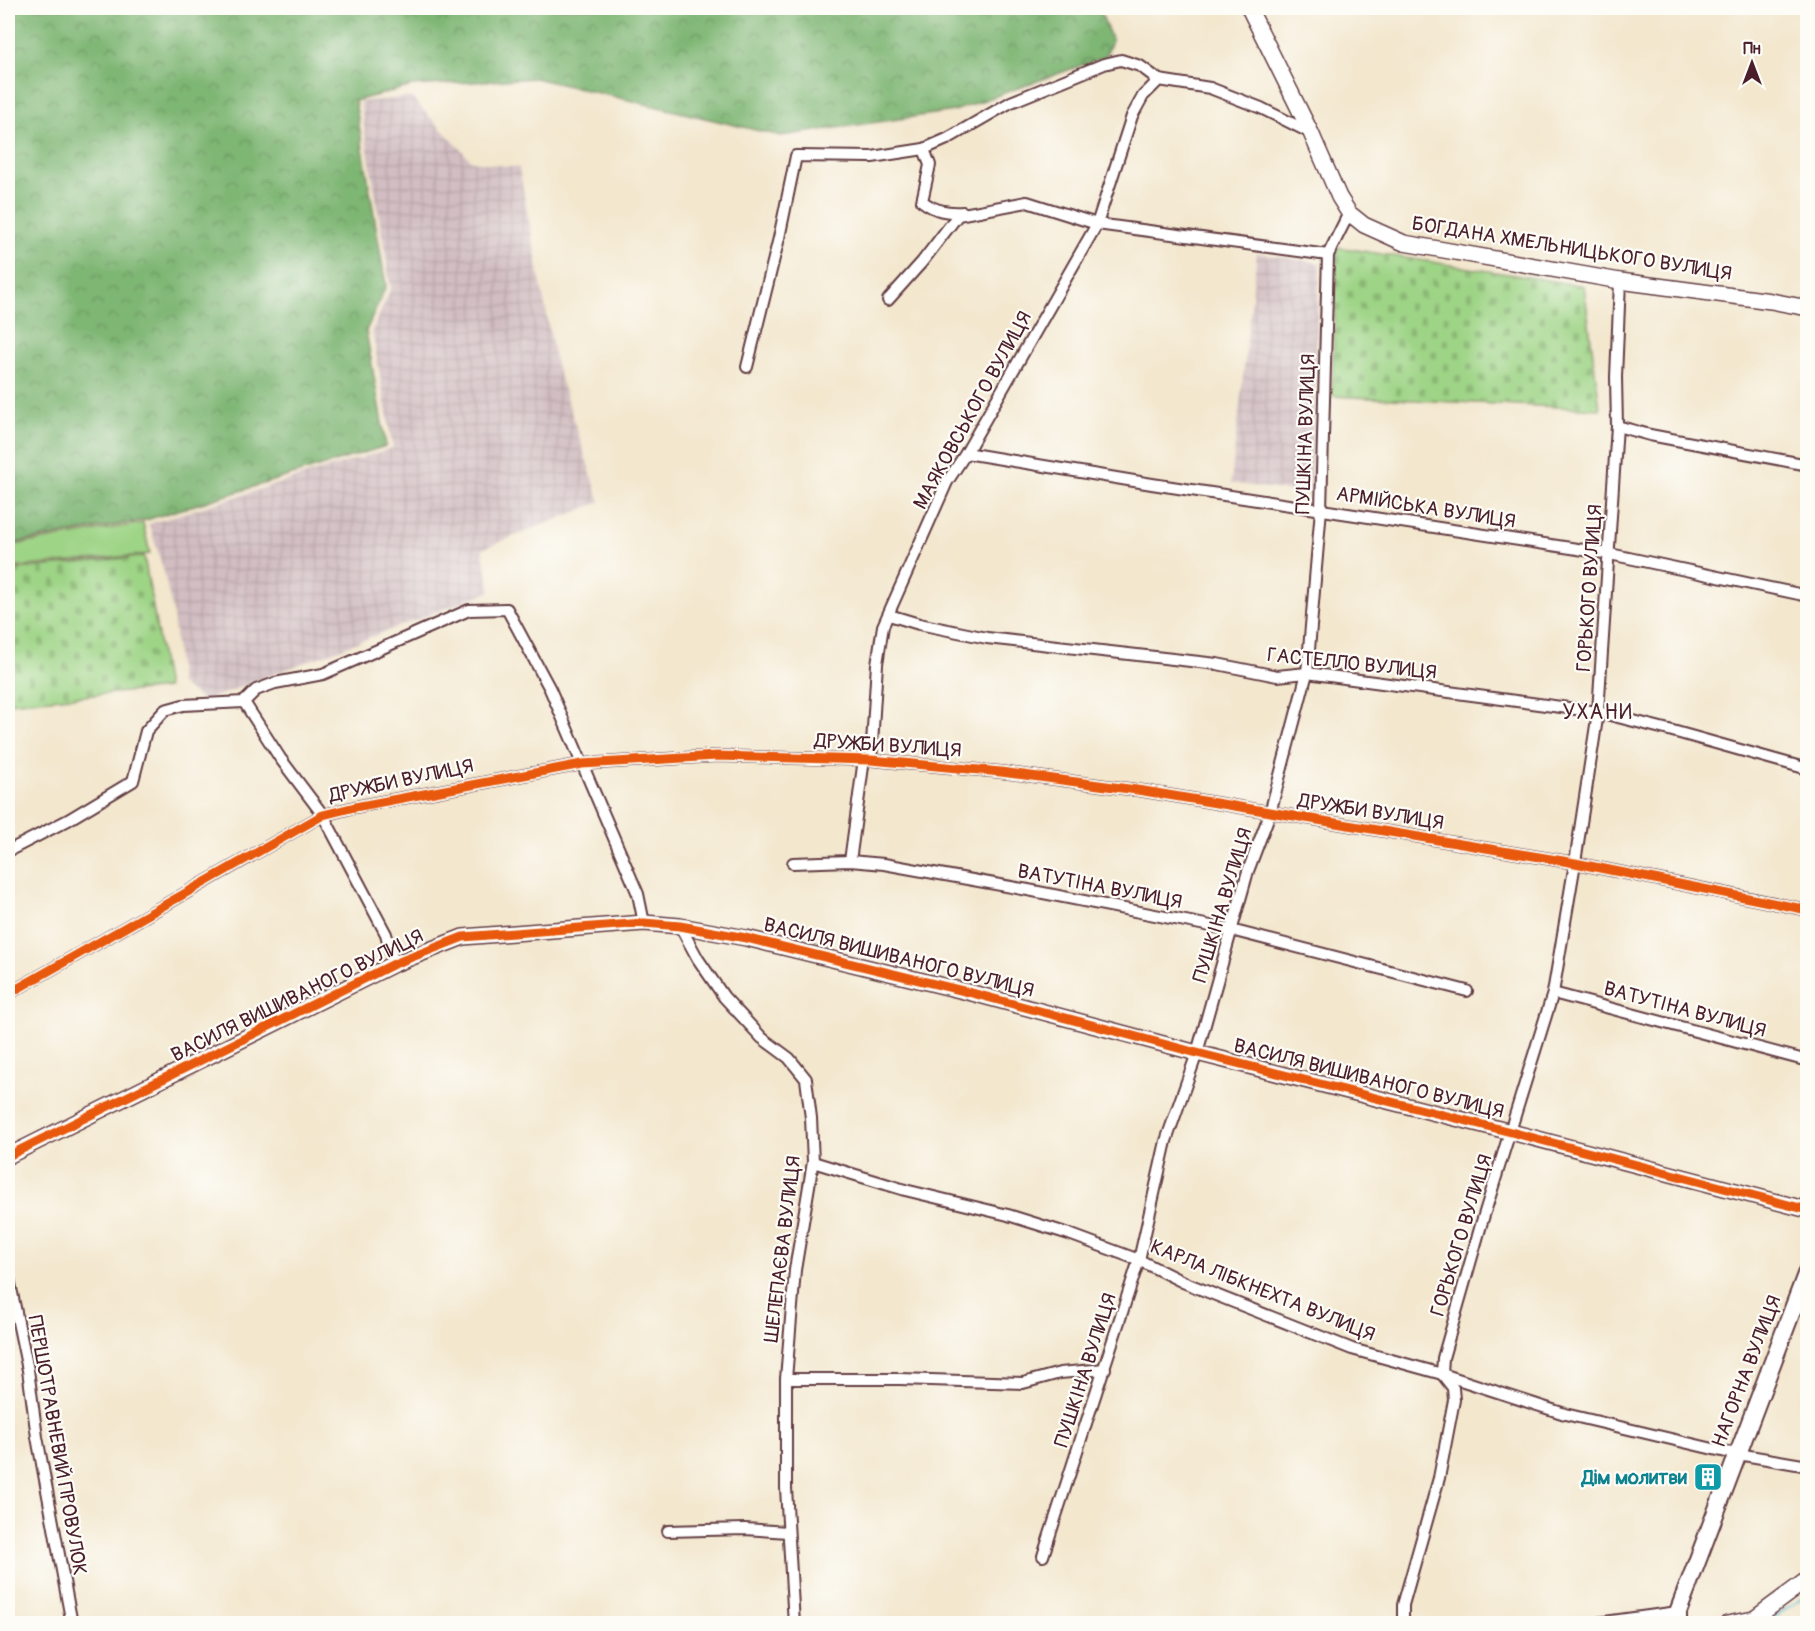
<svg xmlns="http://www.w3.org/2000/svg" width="1815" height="1631" viewBox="0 0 1815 1631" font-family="Pangolin,sans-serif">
<defs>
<pattern id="industrial-grid" width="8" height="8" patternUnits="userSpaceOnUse" patternTransform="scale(1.5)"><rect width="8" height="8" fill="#d2bec2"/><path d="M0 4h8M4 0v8" fill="none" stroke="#b6a3a7"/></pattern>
<pattern id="forest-crowns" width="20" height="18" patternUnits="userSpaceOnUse" patternTransform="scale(1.5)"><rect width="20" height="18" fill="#7eb673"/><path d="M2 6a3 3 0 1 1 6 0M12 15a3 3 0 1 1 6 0" fill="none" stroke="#69935f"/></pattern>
<pattern id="cemetery-stones" width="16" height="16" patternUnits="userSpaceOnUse" patternTransform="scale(1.5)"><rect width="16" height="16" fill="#9ed486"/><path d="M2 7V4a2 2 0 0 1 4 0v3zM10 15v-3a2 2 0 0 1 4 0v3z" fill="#8ab674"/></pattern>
</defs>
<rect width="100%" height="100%" fill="#fdfcf7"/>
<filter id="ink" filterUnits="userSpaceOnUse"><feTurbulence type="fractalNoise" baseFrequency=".0167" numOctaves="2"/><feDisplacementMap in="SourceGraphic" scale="12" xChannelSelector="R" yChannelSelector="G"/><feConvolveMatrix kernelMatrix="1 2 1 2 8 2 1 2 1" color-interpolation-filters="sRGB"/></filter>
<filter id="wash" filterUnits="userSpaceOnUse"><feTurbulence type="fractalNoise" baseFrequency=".008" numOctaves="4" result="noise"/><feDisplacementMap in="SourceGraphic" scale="24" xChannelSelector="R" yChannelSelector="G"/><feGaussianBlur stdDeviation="1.35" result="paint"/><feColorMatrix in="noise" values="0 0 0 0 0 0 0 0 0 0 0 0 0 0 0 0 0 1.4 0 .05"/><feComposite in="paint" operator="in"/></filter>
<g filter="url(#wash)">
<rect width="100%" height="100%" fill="#f3e7ce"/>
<!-- industrial -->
<g fill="url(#industrial-grid)">
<polygon points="411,97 472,161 519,168 556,365 600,502 482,549 491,591 204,701 180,684 173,613 163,568 149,524 393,448 372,331 391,288 360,102"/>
<polygon points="1257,253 1320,263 1310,494 1231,483"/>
</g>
<!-- green -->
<polygon fill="#9ed486" stroke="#747a58" stroke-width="1.5" points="143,523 150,554 8,568 8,546"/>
<!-- forest -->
<polygon fill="url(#forest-crowns)" stroke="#646a4f" stroke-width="1.5" points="8,8 1099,8 1112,41 1105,57 954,111 781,136 535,78 412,86 355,101 386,286 366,331 386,446 146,520 8,544"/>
<!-- cemetery -->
<g fill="url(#cemetery-stones)" stroke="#747a58" stroke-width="1.5">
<polygon points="1337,247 1584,286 1600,409 1332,396"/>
<polygon points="144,556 167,688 8,703 8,570"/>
</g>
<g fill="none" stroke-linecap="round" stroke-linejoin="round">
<!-- stream -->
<polyline stroke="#54b8d3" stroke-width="2" points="1769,1622 1808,1593"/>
</g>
</g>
<g filter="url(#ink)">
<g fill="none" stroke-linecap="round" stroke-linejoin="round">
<!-- street casing -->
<g stroke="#633d43" stroke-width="14">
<g id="street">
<path d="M924,149L930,165L922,201C935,211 947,213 963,212"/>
<polyline points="888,300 922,262 958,215 1027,202 1097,224 1328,255"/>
<polyline points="747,367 779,238 796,156 872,157 924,149 947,139 1011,102 1104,64 1121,60 1140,66 1159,80"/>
<polyline points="1617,426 1650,435 1808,465"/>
<polyline points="966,453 1152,484 1610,554 1808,596"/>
<polyline points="889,615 919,624 987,638 1217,664 1277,676 1307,673 1598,712 1669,730 1808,769"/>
<polyline points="244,702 280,758 323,815 386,934 394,964"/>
<polyline points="871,760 877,664 883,626 947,482 966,453 1097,224 1132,116 1143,96 1159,80 1210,88 1261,108 1311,133"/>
<polyline points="8,851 68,820 133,781 146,731 165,710 183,705 244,702 256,690 275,683 323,674 469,610 507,609 550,689 638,894 644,923"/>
<polyline points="850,861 864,759"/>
<polyline points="793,863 850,861 884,864 1028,890 1231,930 1467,991"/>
<polyline points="680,926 698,959 724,997 762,1038 789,1058 806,1079 811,1118 813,1162 795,1270 786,1379 786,1488 794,1624"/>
<polyline points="1553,993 1808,1061"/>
<polyline points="8,994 323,815 355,807 582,764 717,756 871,760 1001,772 1144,791 1575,863 1808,910"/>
<polyline points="813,1162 905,1190 1008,1215 1069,1234 1139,1260 1183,1282 1352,1349 1442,1374 1565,1414 1726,1452 1808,1466"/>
<polyline points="8,1274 28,1370 37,1437 72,1624"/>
<polyline points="786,1379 900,1379 1023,1383 1060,1373 1105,1369"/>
<polyline points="668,1531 745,1529 788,1532"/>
<polyline points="1043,1556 1139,1260 1166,1141 1197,1053 1248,871 1270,813 1307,673 1321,509 1328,255 1349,213"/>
<polyline points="1403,1624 1403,1605 1439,1478 1454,1400 1453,1388 1442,1374 1443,1358 1481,1225 1553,993 1574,869 1598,712 1617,426 1616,377 1620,281"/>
<polyline points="1590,1624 1678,1612"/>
</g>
</g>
<!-- secondary casing -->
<g stroke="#633d43" stroke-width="18">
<g id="secondary">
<polyline points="1249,8 1311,133 1339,197 1349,213 1364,225 1404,243 1620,281 1771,301 1808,308"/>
<polyline points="8,1156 394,964 463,937 644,923 680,926 746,938 972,993 1197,1053 1511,1132 1808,1210"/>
<polyline points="1754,1619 1808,1579"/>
<polyline points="1727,1624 1754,1619 1763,1624"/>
</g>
</g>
<!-- primary casing -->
<g stroke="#633d43" stroke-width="20">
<polyline id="primary" points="1678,1624 1678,1612 1808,1269"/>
</g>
<!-- street -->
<use href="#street" stroke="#fff" stroke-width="10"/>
<!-- secondary -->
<use href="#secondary" stroke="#fff" stroke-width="15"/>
<!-- primary -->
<use href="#primary" stroke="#fff" stroke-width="16"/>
<!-- cycleway casing -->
<g stroke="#fdfcf7" stroke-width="13">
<g id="cycleway">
<polyline points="8,994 323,815 355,807 582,764 717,756 871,760 1001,772 1144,791 1575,863 1808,910"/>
<polyline points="8,1156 394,964 463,937 644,923 680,926 746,938 972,993 1197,1053 1511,1132 1808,1210"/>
</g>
</g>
<!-- cycleway -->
<use href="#cycleway" stroke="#e8590c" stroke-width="9"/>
</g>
</g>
<!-- icons -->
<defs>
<g id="building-square" transform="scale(1.5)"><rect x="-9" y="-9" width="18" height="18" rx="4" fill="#0f9aa8" stroke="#fdfcf7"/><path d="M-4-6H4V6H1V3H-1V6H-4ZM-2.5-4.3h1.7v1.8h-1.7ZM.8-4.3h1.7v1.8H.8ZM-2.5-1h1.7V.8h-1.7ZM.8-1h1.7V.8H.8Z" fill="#fff"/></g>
</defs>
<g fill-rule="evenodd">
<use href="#building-square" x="1708" y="1477"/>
</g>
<g text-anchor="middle" stroke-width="4.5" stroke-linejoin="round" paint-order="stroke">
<!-- street labels -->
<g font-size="20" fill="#4a1f2b" stroke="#fdfcf7">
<text transform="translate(1572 248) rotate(9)" y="7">БОГДАНА ХМЕЛЬНИЦЬКОГО ВУЛИЦЯ</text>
<text transform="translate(972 410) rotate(-61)" y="7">МАЯКОВСЬКОГО ВУЛИЦЯ</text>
<text transform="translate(1305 434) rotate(-88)" y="7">ПУШКІНА ВУЛИЦЯ</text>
<text transform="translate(1426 507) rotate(9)" y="7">АРМІЙСЬКА ВУЛИЦЯ</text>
<text transform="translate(1589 588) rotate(-86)" y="7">ГОРЬКОГО ВУЛИЦЯ</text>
<text transform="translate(1352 663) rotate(6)" y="7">ГАСТЕЛЛО ВУЛИЦЯ</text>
<text transform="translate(888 745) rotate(4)" y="7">ДРУЖБИ ВУЛИЦЯ</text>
<text transform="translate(401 780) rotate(-12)" y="7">ДРУЖБИ ВУЛИЦЯ</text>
<text transform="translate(1371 811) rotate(9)" y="7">ДРУЖБИ ВУЛИЦЯ</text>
<text transform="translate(1100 886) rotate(11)" y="7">ВАТУТІНА ВУЛИЦЯ</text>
<text transform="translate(1222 905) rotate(-73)" y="7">ПУШКІНА ВУЛИЦЯ</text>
<text transform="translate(899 957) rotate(14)" y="7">ВАСИЛЯ ВИШИВАНОГО ВУЛИЦЯ</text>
<text transform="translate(297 995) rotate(-26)" y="7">ВАСИЛЯ ВИШИВАНОГО ВУЛИЦЯ</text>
<text transform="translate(1685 1009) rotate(15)" y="7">ВАТУТІНА ВУЛИЦЯ</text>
<text transform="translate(1369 1078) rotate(14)" y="7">ВАСИЛЯ ВИШИВАНОГО ВУЛИЦЯ</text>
<text transform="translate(1461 1235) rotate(-73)" y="7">ГОРЬКОГО ВУЛИЦЯ</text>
<text transform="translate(782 1249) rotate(-83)" y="7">ШЕЛЕПАЄВА ВУЛИЦЯ</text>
<text transform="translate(1263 1290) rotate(22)" y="7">КАРЛА ЛІБКНЕХТА ВУЛИЦЯ</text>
<text transform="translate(1085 1370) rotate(-72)" y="7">ПУШКІНА ВУЛИЦЯ</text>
<text transform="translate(1746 1371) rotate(-69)" y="7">НАГОРНА ВУЛИЦЯ</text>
<text transform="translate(58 1445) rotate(80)" y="7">ПЕРШОТРАВНЕВИЙ ПРОВУЛОК</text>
</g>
<!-- culture labels -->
<g font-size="20" font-weight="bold" fill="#0d838f" stroke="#fdfcf7" text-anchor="end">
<text x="1687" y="1484">Дім молитви</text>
</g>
<!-- neighbourhood labels -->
<g font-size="21" letter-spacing="1.5" fill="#4a1f2b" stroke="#fdfcf7">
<text x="1598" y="719">УХАНИ</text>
</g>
</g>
<!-- margin -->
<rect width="1815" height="1631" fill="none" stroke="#fdfcf7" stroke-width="30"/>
<!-- north arrow -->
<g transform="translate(1752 63)" stroke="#fdfcf7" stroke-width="4.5" paint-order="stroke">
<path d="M0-4.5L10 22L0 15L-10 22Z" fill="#4a1f2b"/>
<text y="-9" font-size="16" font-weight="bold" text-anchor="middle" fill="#4a1f2b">Пн</text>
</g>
</svg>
